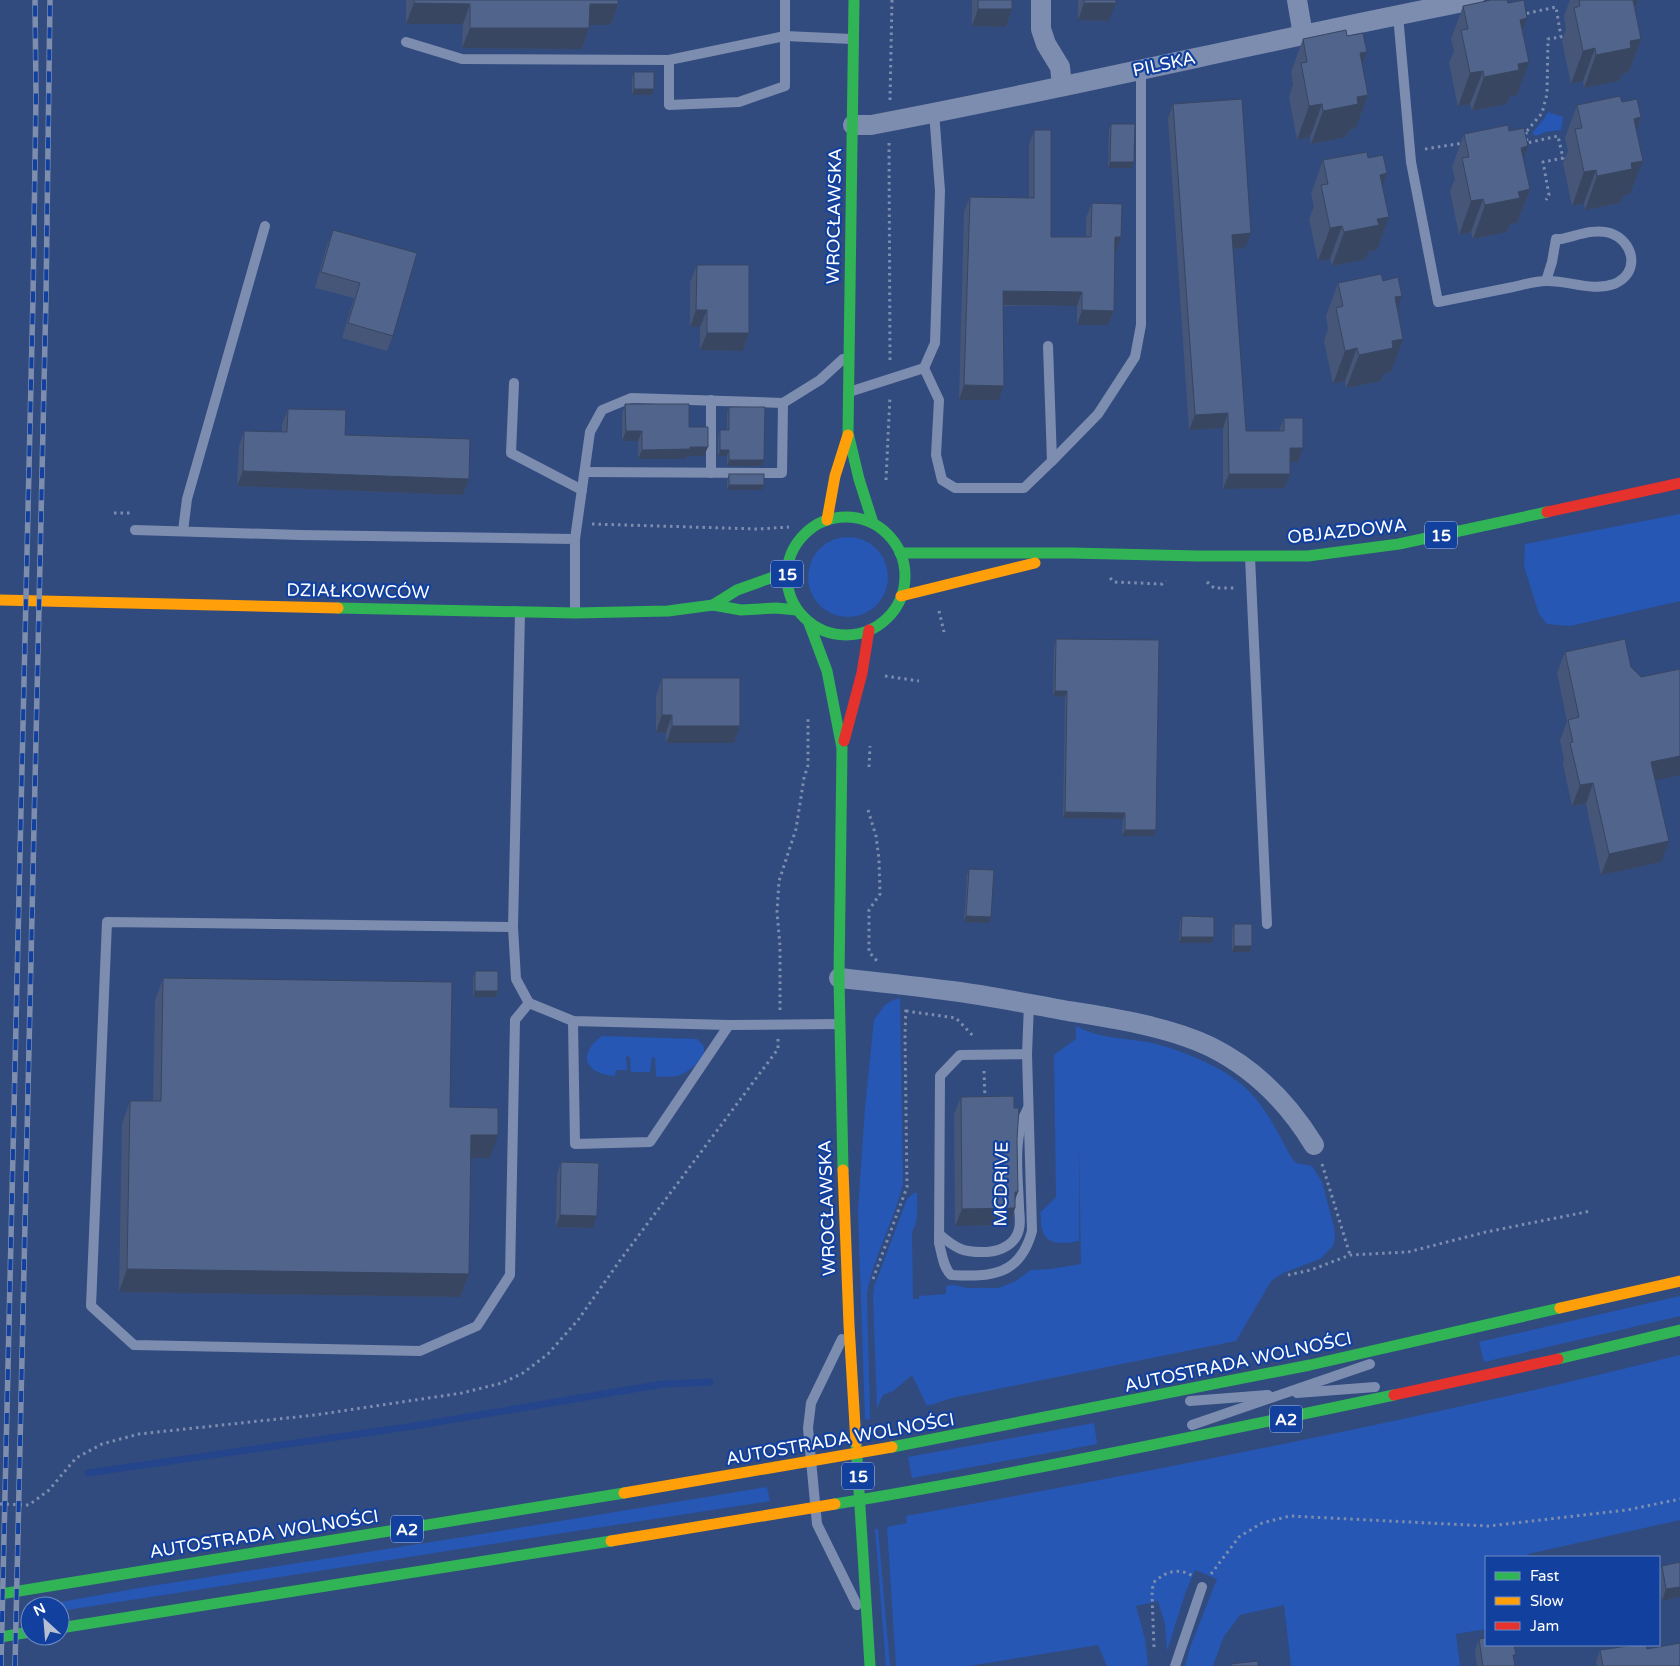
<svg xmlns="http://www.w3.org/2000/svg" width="1680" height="1666" viewBox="0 0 1680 1666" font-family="'Varela Round',sans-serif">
<rect width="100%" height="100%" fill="#324b7e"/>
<!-- green -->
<g fill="#2657b4">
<polygon points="1548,112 1563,117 1561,130 1545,132 1536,136 1532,133 1544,119"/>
<polygon points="1680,514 1680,601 1570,626 1547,624 1539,614 1524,566 1525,544"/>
<circle cx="848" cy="577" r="40"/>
<path d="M900,998L903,1184C894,1221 874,1255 867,1293L870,1419L865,1420L858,1210L865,1108L874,1020L885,1005L891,1001Z"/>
<path d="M1076,1026C1097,1038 1123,1038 1147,1042C1181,1049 1233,1070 1255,1098C1270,1115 1280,1137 1291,1157L1296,1163L1312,1166L1322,1182L1334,1227L1335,1237L1333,1246L1320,1259L1283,1273L1271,1281L1236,1341L952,1398L927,1406L912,1375L893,1391L883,1395L877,1408L873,1296L874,1287L907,1199L914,1193H917C917,1207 919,1220 912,1232L913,1299H919V1296L946,1294V1286L954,1285L967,1288H998L1014,1282L1031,1270L1051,1269L1081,1264L1079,1148V1241C1066,1243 1046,1247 1042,1229C1040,1224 1042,1218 1040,1213L1056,1197L1054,1055L1076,1039Z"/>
<path d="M602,1036L697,1039C698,1040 702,1044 703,1045C709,1058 687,1074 676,1076C670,1077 662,1076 656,1077L655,1058L652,1057L650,1072H631L630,1057L626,1056L627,1070H616L615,1076C586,1074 576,1055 602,1036Z"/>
<polygon points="1680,1296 1680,1316 1484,1362 1479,1342"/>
<path d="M1680,1355V1520L1528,1554V1557H1486V1629L1456,1634L1460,1666H1291L1284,1605L1240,1615L1223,1638L1213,1666H1185L1191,1645L1217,1579L1195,1570L1185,1594L1167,1651L1165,1624L1158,1601L1136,1606L1145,1639L1148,1666H1107L1098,1645L969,1666H896L887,1527L907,1523L906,1516C1165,1469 1424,1419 1680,1355Z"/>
<polygon points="1094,1423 1097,1444 912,1478 908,1457"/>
<polygon points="767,1487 770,1501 60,1611 60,1606 38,1606 139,1588 463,1537"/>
<polygon points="875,1529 878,1529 890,1666 886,1666"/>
</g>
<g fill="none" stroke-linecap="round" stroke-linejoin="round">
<!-- stream -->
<polyline stroke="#24458b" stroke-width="7" points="88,1473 414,1426 663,1384 710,1382"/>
<!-- path -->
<g stroke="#7d8daf" stroke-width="3" stroke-dasharray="2.5 4" stroke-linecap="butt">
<polyline points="890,100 892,0"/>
<polyline points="1526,132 1527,143 1558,136 1563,158 1543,162 1549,195 1546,200"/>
<polyline points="1521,133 1526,132 1542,113 1547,94 1548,39 1561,37 1556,7 1524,14"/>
<polyline points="889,143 890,362"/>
<polyline points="1425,149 1463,143"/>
<polyline points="886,480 890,396"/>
<polyline points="114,513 131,513"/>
<polyline points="592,524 758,529 789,527"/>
<polyline points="1110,578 1114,582 1162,584 1166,581"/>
<polyline points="1207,582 1214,588 1236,588"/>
<polyline points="939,611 944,632"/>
<polyline points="885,676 919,681"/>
<polyline points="869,767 870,746"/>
<polyline points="868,810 876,836 879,859 880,894 869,910 869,952 877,961"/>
<polyline points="780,1010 780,946 777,912 779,881 796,829 804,778 808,765 808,716"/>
<polyline points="906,1011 956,1018 975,1038"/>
<polyline points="984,1071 985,1099"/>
<polyline points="1322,1164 1350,1255"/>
<polyline points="1288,1275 1311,1270 1350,1255 1408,1252 1486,1232 1591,1211"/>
<polyline points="873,1279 907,1187 905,1035 906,1006"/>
<polyline points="0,1504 29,1505 49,1490 76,1458 102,1444 139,1434 315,1415 462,1393 502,1383 523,1373 548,1354 578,1320 621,1259 778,1049 778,1039"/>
<polyline points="1211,1574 1239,1537 1262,1523 1290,1516 1488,1526 1627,1510 1680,1499"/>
<path d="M1154,1647L1152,1595L1153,1583C1165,1572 1177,1567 1193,1576"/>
</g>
<!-- lane -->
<g stroke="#7d8daf" stroke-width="10">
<path d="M1398,15L1411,162L1438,302C1463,297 1488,292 1513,287C1523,285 1535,281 1546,281C1568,280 1592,292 1614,284C1641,273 1634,241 1610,233C1594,228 1576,236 1561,239H1556L1552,262L1546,281"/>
<polyline points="406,42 462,59 669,60 785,36 852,39"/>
<polyline points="669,60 669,105 739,102 785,86 785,0"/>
<polyline points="924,368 939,400 936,455 942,480 955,488 1024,488 1052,461 1048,346"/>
<polyline points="514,383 511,453 582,490"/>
<polyline points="849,392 924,368 935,343 940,191 934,112"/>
<polyline points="711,400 711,473"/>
<polyline points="1052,461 1098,414 1135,357 1141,325 1141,69"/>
<polyline points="585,472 782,473 783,403"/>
<polyline points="135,530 300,535 575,539 575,612"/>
<polyline points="183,531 187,499 265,226"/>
<polyline points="575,539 590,432 602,410 631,398 783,403 820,380 843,359"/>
<polyline points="1250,557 1267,924"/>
<polyline points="520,613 513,927 516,979 529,1003 573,1021 729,1025 840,1024"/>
<polyline points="513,927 107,922 91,1306 134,1345 420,1351 477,1326 510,1275 515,1020 529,1003"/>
<polyline points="573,1021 575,1144 650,1142 729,1025"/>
<path d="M1027,1054L960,1055L940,1076L939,1243C942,1254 943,1267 951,1275C991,1277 1020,1276 1032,1231L1027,1054L1029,1004"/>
<path d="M939,1234C956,1249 964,1253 987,1252C1001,1251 1016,1244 1019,1229C1021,1222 1019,1213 1019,1206C1018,1175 1012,1136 1028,1108"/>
<polyline points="842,1339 811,1403 808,1428 817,1524 857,1605"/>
<polyline points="1297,1393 1375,1387"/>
<polyline points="1190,1401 1268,1395"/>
<polyline points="1192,1425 1370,1364"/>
<polyline points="1175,1666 1202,1587"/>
</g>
<!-- street -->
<g stroke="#7d8daf" stroke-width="20">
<polyline points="1041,0 1041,29 1046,44 1060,67 1062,86"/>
<polyline points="1297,0 1303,35"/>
<path d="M853,125H871C1073,87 1273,39 1474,0"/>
<path d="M839,978C876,982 914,986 952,991C991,996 1029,1004 1068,1011C1113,1018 1170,1027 1211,1047C1255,1069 1289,1104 1314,1145"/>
</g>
<!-- fast -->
<g stroke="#30b455" stroke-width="11">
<polyline points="854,0 848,433 859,479 873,523"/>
<circle cx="846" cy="576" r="59"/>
<polyline points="900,553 1072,553 1198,556 1308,556 1399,544 1547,512"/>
<polyline points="713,605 737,590 776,576 788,567"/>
<polyline points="338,608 575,613 668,611 713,605 741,610 776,608 797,610"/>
<polyline points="809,623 827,671 842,748 839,978 843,1170"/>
<polyline points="1558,1359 1680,1330"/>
<polyline points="856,1443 870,1666"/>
<polyline points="892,1447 1310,1365 1560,1308"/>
<path d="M835,1504C1022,1473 1208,1434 1394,1395"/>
<polyline points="0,1594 624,1493"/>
<polyline points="60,1628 611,1541"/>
<polyline points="0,1637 30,1632"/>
</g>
<!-- slow -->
<g stroke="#ff9f0a" stroke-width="11">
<polyline points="827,520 835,476 848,435"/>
<polyline points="901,596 1035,563"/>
<polyline points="0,600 338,608"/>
<polyline points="843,1170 849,1325 856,1443"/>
<polyline points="1560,1308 1680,1281"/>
<polyline points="624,1493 892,1447"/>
<polyline points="611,1541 835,1504"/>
</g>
<!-- jam -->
<g stroke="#e5322d" stroke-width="11">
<polyline points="1547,512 1680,483"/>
<polyline points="844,741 862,673 869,630"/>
<polyline points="1394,1395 1558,1359"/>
</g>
<!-- rail casing -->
<g stroke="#7d8dae" stroke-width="5.5">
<g id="rail">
<polyline points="1,1666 33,297 36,96 35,0"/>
<polyline points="15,1666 46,297 50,0"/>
</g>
</g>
<!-- rail -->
<use href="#rail" stroke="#12409e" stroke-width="4" stroke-dasharray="11" stroke-linecap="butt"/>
</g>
<!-- wall -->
<g fill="#455678">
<polygon points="406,0 618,0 618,4 611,25 589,25 589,28 582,49 462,48 463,24 406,24"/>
<polygon points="972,0 1012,0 1012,9 1006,27 972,26"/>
<polygon points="1078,0 1116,0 1109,21 1078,20"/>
<polygon points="1570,0 1638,0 1635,9 1641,39 1629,72 1622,74 1619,81 1584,88 1583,81 1571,84 1562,41 1566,29 1564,16"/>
<polygon points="1508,3 1523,31 1529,62 1517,95 1509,97 1507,104 1472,111 1470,104 1458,107 1449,63 1454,51 1451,39 1463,6"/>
<polygon points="1347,36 1367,52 1362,65 1368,95 1356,128 1349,130 1346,137 1311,144 1310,137 1297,140 1289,97 1293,84 1291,72 1303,39"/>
<polygon points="634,72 652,95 632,95 632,78"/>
<polygon points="1622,102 1641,117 1636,130 1643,161 1630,194 1623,195 1620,203 1585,210 1584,203 1572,206 1563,163 1568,151 1565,138 1577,105"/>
<polygon points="1173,104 1245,248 1233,249 1246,431 1279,431 1284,418 1298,462 1290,462 1290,474 1285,488 1223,489 1223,428 1189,430 1168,119"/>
<polygon points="1111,124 1134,162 1132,168 1108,168 1109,129"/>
<polygon points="1034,130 1051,237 1086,237 1086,218 1092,203 1121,237 1116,252 1115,252 1114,311 1108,325 1077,325 1077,306 1003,306 1004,386 999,400 959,400 964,212 970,197 1029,198 1029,145"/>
<polygon points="1509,131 1523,159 1530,189 1517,223 1510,224 1507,232 1473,239 1471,232 1459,235 1450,191 1455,179 1452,167 1464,134"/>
<polygon points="1368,158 1387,173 1382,186 1389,217 1377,250 1369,251 1366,259 1332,266 1330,259 1318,261 1309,219 1314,206 1311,194 1323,160"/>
<polygon points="333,230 393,336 387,351 342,338 354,298 315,288 327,245"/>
<polygon points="697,265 749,333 743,351 700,350 700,327 690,327 690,282"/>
<polygon points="1383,281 1397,309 1391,372 1384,374 1381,381 1346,388 1345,381 1333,384 1324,341 1328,329 1326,316 1338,283"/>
<polygon points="625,404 689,427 704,456 687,456 686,459 638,459 638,441 622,441 622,414"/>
<polygon points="729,407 764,460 762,466 727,466 727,456 718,456 718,436 720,430 727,430 727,413"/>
<polygon points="288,409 345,435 469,479 463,495 237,486 239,446 244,431 282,432 282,424"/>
<polygon points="729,474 764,485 762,490 727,490 727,480"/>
<polygon points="1056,639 1156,830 1154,836 1122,836 1123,819 1063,818 1065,697 1053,696 1054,645"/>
<polygon points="1565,652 1631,667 1641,677 1680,669 1680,775 1655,780 1661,862 1601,875 1586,804 1572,806 1563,764 1564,759 1560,741 1567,721 1557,673"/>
<polygon points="662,678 740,726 734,743 666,743 666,733 656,732 656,696"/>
<polygon points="969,869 991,917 989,923 964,922 967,875"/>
<polygon points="1182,916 1212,943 1179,943 1180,922"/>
<polygon points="1234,924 1252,946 1250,952 1232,952 1232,930"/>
<polygon points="475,971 498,991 496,997 473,997 473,977"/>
<polygon points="163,978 450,1107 490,1158 471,1158 469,1274 460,1297 119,1292 122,1124 130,1101 153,1101 155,1001"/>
<polygon points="961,1097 1014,1108 1017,1139 1015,1208 1009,1225 955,1226 954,1114"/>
<polygon points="561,1162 597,1216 593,1228 556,1227 557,1174"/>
<polygon points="1680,1562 1680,1597 1662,1601 1659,1583 1659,1574 1662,1566"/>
<polygon points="1479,1639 1514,1660 1515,1666 1477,1666 1475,1651"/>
<polygon points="1647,1649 1680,1666 1597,1666 1596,1662 1600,1650"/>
</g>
<!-- shaded-wall -->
<g fill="#384662">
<polygon points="1631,0 1638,0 1627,29"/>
<polygon points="414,3 470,4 463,24 406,24"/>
<polygon points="1084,3 1116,3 1109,21 1078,20"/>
<polygon points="590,4 618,4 611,25 582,25"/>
<polygon points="978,9 1012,9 1006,27 972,26"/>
<polygon points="1527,18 1515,52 1520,20"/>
<polygon points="470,28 589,28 582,49 462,48"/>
<polygon points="1641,39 1629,72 1622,74 1619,81 1584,88 1596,55 1630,41"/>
<polygon points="1595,48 1583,81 1571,84 1583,51"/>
<polygon points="1367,52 1354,85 1360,53"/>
<polygon points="1529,62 1517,95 1509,97 1507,104 1472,111 1484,77 1518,64"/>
<polygon points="1483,71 1470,104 1458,107 1470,73"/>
<polygon points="634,89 654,89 652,95 632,95"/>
<polygon points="1368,95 1356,128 1349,130 1346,137 1311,144 1323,111 1357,97"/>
<polygon points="1322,104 1310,137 1297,140 1309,106"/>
<polygon points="1641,117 1629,151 1634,119"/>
<polygon points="1528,146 1516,179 1521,148"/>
<polygon points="1643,161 1630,194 1623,195 1620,203 1585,210 1597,176 1631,163"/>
<polygon points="1110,162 1134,162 1132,168 1108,168"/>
<polygon points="1596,170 1584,203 1572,206 1584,172"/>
<polygon points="1387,173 1375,207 1380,175"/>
<polygon points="1530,189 1517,223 1510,224 1507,232 1473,239 1485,205 1518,192"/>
<polygon points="1483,199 1471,232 1459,235 1471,201"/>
<polygon points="1389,217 1377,250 1369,251 1366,259 1332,266 1344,232 1377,219"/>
<polygon points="1342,226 1330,259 1318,261 1330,228"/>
<polygon points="1251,233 1245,248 1226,249 1232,235"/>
<polygon points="1115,237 1121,237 1116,252 1110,252"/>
<polygon points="1003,291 1082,292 1077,306 998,305"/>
<polygon points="1402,296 1390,329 1395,297"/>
<polygon points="696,310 707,310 700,327 690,327"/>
<polygon points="1082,310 1114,311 1108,325 1077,325"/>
<polygon points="707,333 749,333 743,351 700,350"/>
<polygon points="1403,339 1391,372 1384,374 1381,381 1346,388 1359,355 1392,341"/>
<polygon points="1357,348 1345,381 1333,384 1345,351"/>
<polygon points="964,385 1004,386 999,400 959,400"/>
<polygon points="1228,413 1223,428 1189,430 1195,415"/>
<polygon points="626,431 642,431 638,441 622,441"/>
<polygon points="690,447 708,447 704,456 687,456 686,459 638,459 642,450"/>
<polygon points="1290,448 1303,448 1298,462 1285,462"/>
<polygon points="720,450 729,450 727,456 718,456"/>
<polygon points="729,460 764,460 762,466 727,466"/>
<polygon points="243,471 469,479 463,495 237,486"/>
<polygon points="1229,474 1290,474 1285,488 1223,489"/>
<polygon points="729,485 764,485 762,490 727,490"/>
<polygon points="1055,691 1067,691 1065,697 1053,696"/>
<polygon points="662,715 672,715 666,733 656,732"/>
<polygon points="672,726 740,726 734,743 666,743"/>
<polygon points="1680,756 1680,775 1644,783 1651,762"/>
<polygon points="1593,783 1586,804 1572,806 1580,785"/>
<polygon points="1065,812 1125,813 1123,819 1063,818"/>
<polygon points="1125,830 1156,830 1154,836 1122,836"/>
<polygon points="1669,841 1661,862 1601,875 1609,854"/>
<polygon points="966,916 991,917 989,923 964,922"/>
<polygon points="1181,937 1214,937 1212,943 1179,943"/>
<polygon points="1234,946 1252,946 1250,952 1232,952"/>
<polygon points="475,991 498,991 496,997 473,997"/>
<polygon points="471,1135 498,1135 490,1158 463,1158"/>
<polygon points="1015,1192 1018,1192 1012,1208 1015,1208 1009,1225 955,1226 962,1209"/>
<polygon points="560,1215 597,1216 593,1228 556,1227"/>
<polygon points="127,1269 469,1274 460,1297 119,1292"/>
<polygon points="1680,1587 1680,1597 1662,1601 1666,1589"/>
</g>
<!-- building -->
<g fill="#50648c" stroke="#384662">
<polygon points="414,0 618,0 618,4 590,4 589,28 470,28 470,4 414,3"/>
<rect x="978" y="0" width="34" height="9"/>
<rect x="1084" y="0" width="32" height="3"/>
<polygon points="1491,0 1507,0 1508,3 1524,0 1527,18 1520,20 1529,62 1518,64 1519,70 1484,77 1483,71 1470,73 1461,30 1468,29 1463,6"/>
<polygon points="1579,0 1633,0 1641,39 1630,41 1631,48 1596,55 1595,48 1583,51 1574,8 1580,6"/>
<polygon points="1346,30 1347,36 1363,33 1367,52 1360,53 1368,95 1357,97 1358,104 1323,111 1322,104 1309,106 1301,63 1307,62 1303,39"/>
<rect x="634" y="72" width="20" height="17"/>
<polygon points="1620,96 1622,102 1637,99 1641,117 1634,119 1643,161 1631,163 1632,169 1597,176 1596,170 1584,172 1575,129 1582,128 1577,105"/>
<polygon points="1242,99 1251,233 1232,235 1246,431 1284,431 1284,418 1303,418 1303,448 1290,448 1290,474 1229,474 1228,413 1195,415 1173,104"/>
<polygon points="1111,124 1135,124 1134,162 1110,162"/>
<polygon points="1508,125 1509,131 1524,128 1528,146 1521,148 1530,189 1518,192 1520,198 1485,205 1483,199 1471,201 1462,158 1469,157 1464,134"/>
<polygon points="1034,130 1051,130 1051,237 1091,237 1092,203 1122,204 1121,237 1115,237 1114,311 1082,310 1082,292 1003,291 1004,386 964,385 970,197 1034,198"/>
<polygon points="1367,152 1368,158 1383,155 1387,173 1380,175 1389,217 1377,219 1379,225 1344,232 1342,226 1330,228 1321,185 1328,184 1323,160"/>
<polygon points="333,230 417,253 393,336 348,323 360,283 321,272"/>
<polygon points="697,265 749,265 749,333 707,333 707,310 696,310"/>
<polygon points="1381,274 1383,281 1398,277 1402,296 1395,297 1403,339 1392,341 1393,348 1359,355 1357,348 1345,351 1336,308 1343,306 1338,283"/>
<polygon points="625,404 689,404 689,427 708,427 708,447 690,447 690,449 642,450 642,431 626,431"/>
<polygon points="729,407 765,407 764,460 729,460 729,450 720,450 720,430 729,430"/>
<polygon points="288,409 346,410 345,435 470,439 469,479 243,471 244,431 287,432"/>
<rect x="729" y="474" width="35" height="11"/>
<polygon points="1056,639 1159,640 1156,830 1125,830 1125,813 1065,812 1067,691 1055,691"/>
<polygon points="1625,639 1631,667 1641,677 1680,669 1680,756 1651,762 1669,841 1609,854 1593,783 1580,785 1570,743 1573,742 1568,720 1579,717 1565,652"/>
<polygon points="662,678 740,678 740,726 672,726 672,715 662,715"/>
<polygon points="969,869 994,870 991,917 966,916"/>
<polygon points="1182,916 1214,917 1214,937 1181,937"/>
<rect x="1234" y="924" width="18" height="22"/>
<rect x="475" y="971" width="23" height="20"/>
<polygon points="163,978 452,982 450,1107 498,1108 498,1135 471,1135 469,1274 127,1269 130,1101 161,1101"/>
<polygon points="1014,1096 1014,1108 1019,1108 1017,1139 1018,1192 1015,1192 1015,1208 962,1209 961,1097"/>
<polygon points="561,1162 599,1163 597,1216 560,1215"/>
<polygon points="1680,1562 1680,1587 1666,1589 1662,1566"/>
<polygon points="1486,1638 1486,1645 1514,1645 1516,1655 1513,1655 1515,1666 1483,1666 1479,1639"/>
<polygon points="1680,1643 1680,1666 1603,1666 1600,1650 1635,1645 1646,1645 1647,1649"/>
<polygon points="1258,1661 1258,1666 1231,1666 1231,1664"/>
</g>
<g text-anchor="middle" stroke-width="4.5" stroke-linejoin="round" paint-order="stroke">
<!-- shield labels -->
<g fill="#12409e" stroke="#b8c6e2" stroke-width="1">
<rect x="1425" y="521.5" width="32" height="27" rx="4"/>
<rect x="771" y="560.5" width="32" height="27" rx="4"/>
<rect x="1270" y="1405.5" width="32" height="27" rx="4"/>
<rect x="842" y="1462.5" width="32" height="27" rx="4"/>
<rect x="391" y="1515.5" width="32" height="27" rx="4"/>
</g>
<g font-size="16" font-weight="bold" fill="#fff">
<text x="1441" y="541">15</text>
<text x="787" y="580">15</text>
<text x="1286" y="1425">A2</text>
<text x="858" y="1482">15</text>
<text x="407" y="1535">A2</text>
</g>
<!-- street labels -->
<g font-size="18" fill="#fff" stroke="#12409e">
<text transform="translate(1164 64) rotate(-12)" y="6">PILSKA</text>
<text transform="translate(834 216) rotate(-89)" y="6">WROCŁAWSKA</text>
<text transform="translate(1347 531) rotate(-6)" y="6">OBJAZDOWA</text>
<text transform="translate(358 591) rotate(1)" y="6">DZIAŁKOWCÓW</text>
<text transform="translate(1001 1184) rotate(-89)" y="6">MCDRIVE</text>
<text transform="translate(827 1208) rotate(-92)" y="6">WROCŁAWSKA</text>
<text transform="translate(1238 1362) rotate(-12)" y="6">AUTOSTRADA WOLNOŚCI</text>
<text transform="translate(840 1439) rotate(-10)" y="6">AUTOSTRADA WOLNOŚCI</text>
<text transform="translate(264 1534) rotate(-9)" y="6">AUTOSTRADA WOLNOŚCI</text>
</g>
</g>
<!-- legend -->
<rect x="1485" y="1556" width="175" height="90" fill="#12409e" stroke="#718cc5"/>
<rect x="1495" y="1572" width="25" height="8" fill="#30b455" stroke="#718cc5"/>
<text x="1530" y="1581" font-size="15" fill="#ffffff">Fast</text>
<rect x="1495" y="1597" width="25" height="8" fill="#ff9f0a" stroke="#718cc5"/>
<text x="1530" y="1606" font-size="15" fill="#ffffff">Slow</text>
<rect x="1495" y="1622" width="25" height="8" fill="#e5322d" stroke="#718cc5"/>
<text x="1530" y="1631" font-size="15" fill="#ffffff">Jam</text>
<!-- north arrow -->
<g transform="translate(45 1621) rotate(334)"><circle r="24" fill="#12409e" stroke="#718cc5"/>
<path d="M0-4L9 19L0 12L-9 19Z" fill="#b7c0d2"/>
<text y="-8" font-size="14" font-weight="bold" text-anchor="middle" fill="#ffffff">N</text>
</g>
</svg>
